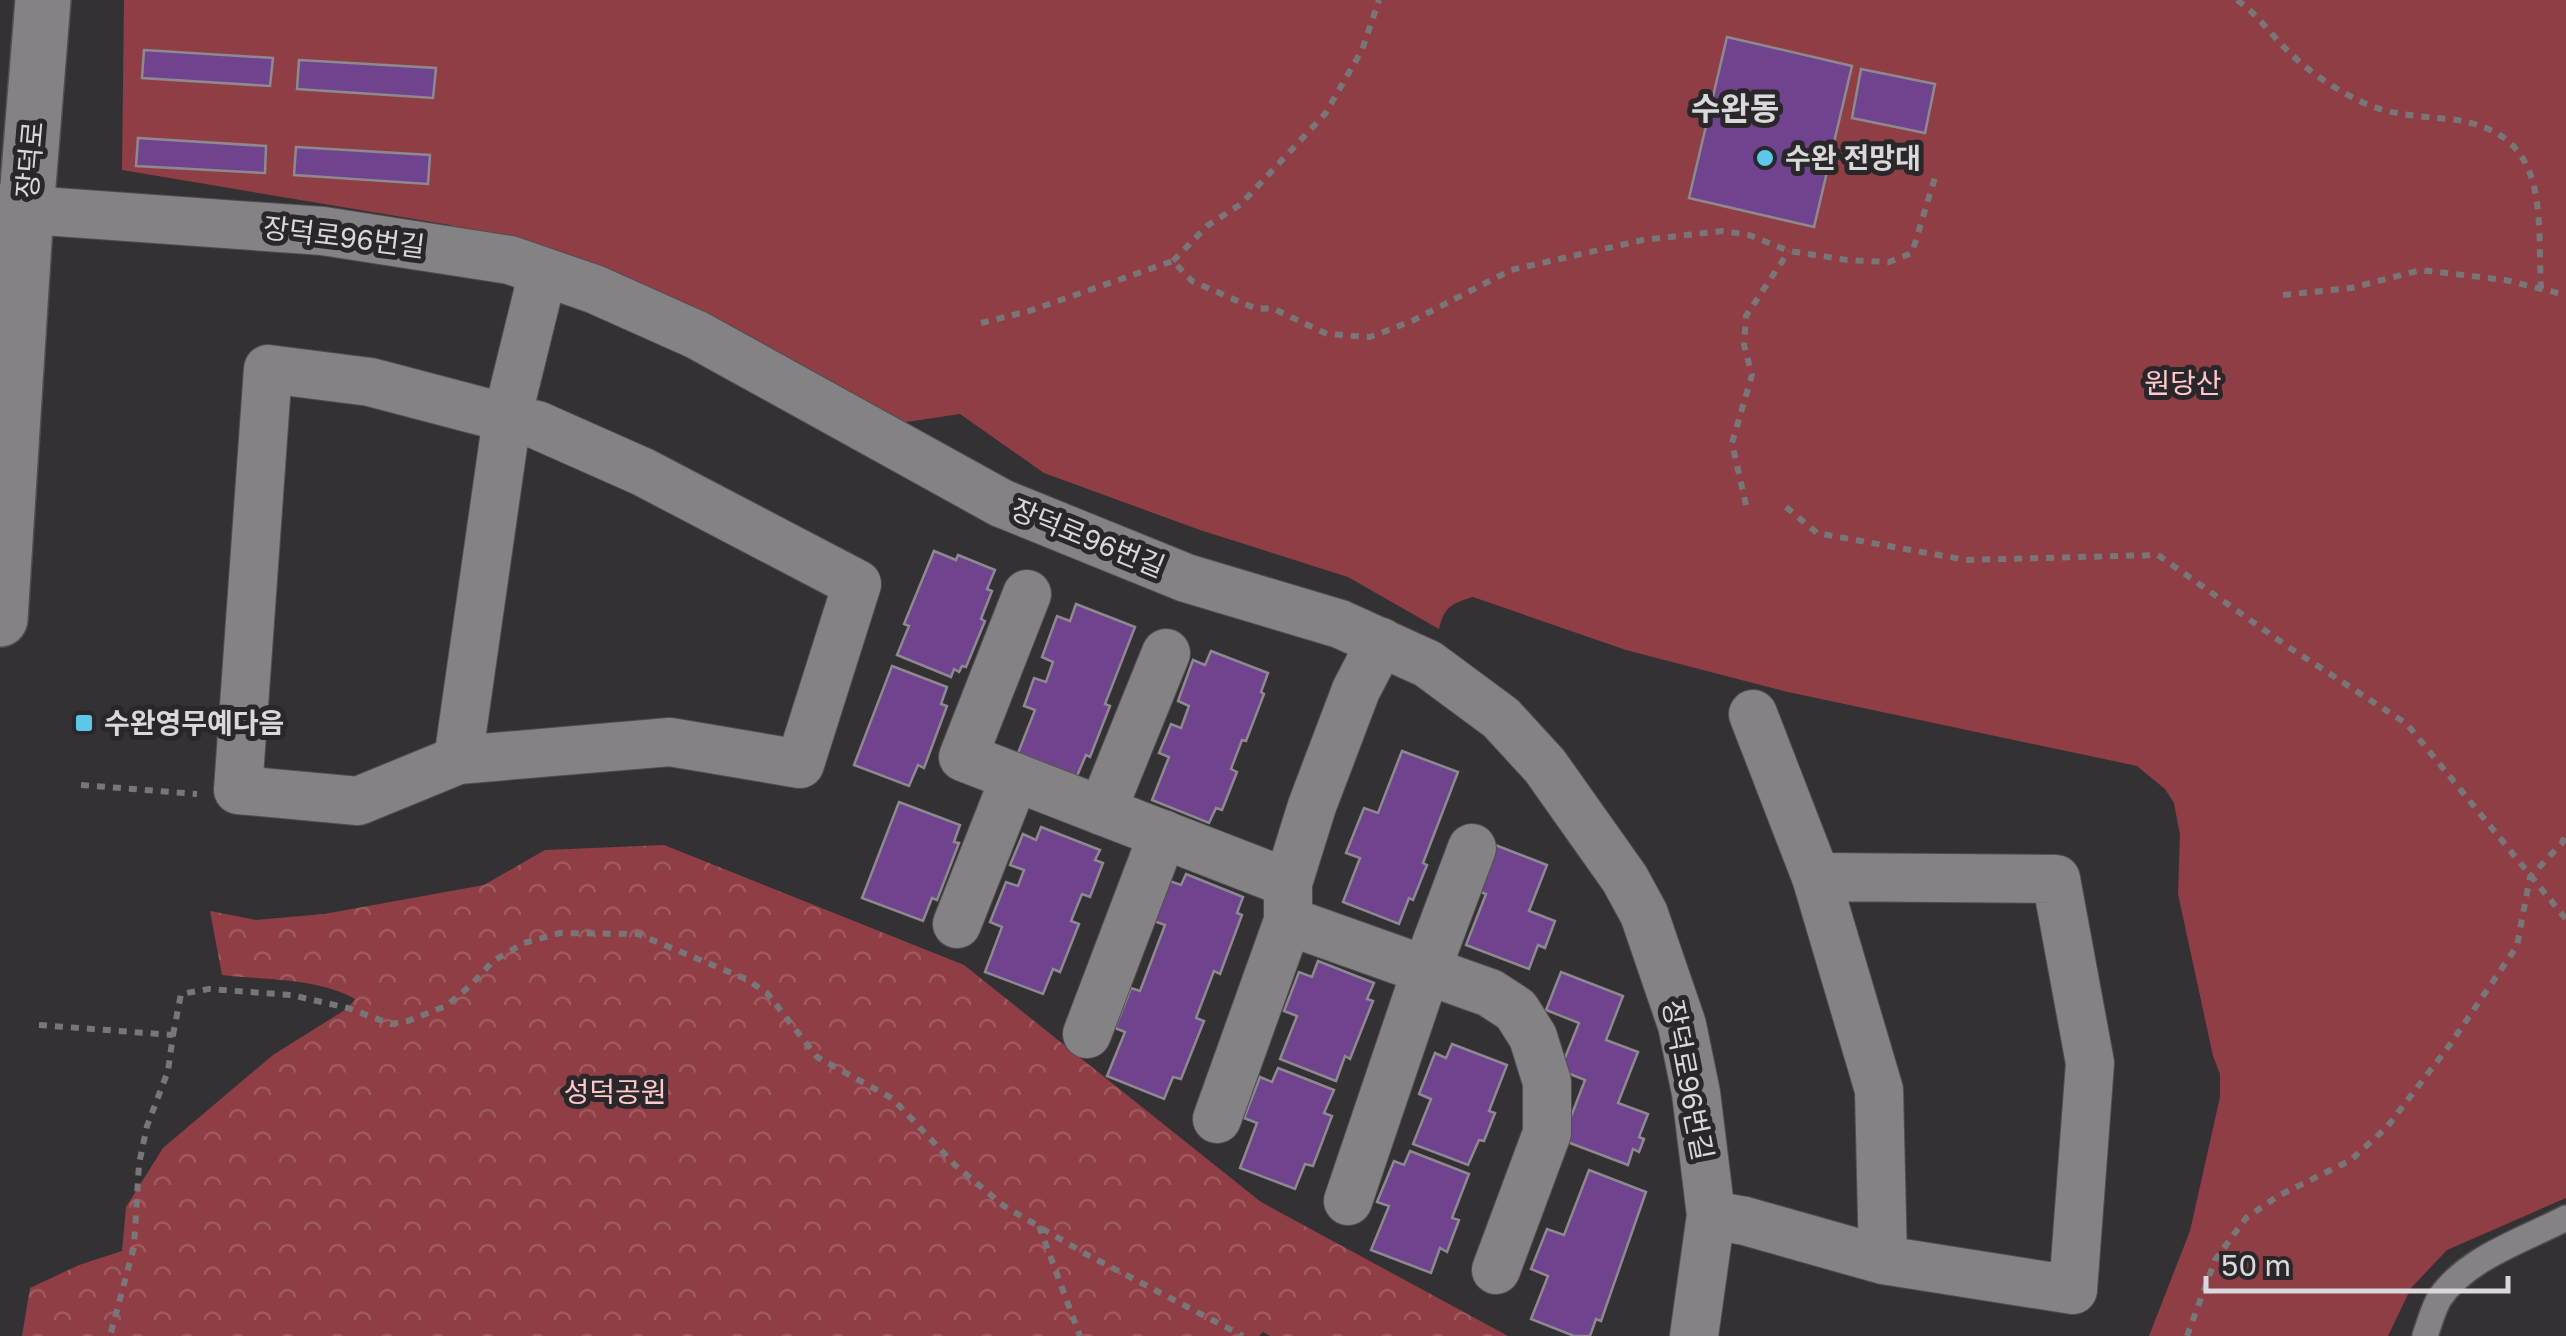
<svg xmlns="http://www.w3.org/2000/svg" width="2566" height="1336" viewBox="0 0 2566 1336" font-family="'Golos Text','Noto Sans KR',sans-serif">
<defs>
<pattern id="forest-crowns" width="20" height="18" patternUnits="userSpaceOnUse" patternTransform="scale(2.5)"><rect width="20" height="18" fill="#903e45"/><path d="M2 6a3 3 0 1 1 6 0M12 15a3 3 0 1 1 6 0" fill="none" stroke="#9f595f"/></pattern>
</defs>
<rect width="100%" height="100%" fill="#343134"/>
<!-- green -->
<path fill="#903e45" d="M124,0H2566V1198L2447,1250L2411,1288L2388,1336H2149L2190,1231L2220,1097V1074L2213,1056L2178,894L2180,835L2174,803L2165,789L2137,766L1788,692L1626,650L1473,597C1452,603 1444,607 1439,629L1348,577L1200,530L1044,473L960,414L866,428L450,225L122,170Z"/>
<!-- forest -->
<path fill="url(#forest-crowns)" d="M664,845L964,965L1261,1202L1508,1336H1270L1263,1332L1259,1336H22L30,1288L79,1265L122,1251L126,1207L163,1148L273,1055L348,1008L355,999C318,978 264,980 222,975L210,911L256,920L324,914L484,885L545,850Z"/>
<!-- building -->
<g fill="#6f438e" stroke="#8d8a8f" stroke-width="2.5">
<polygon points="1727,37 1852,66 1814,227 1689,198"/>
<polygon points="144,50 273,58 270,86 142,78"/>
<polygon points="299,60 436,68 433,98 297,89"/>
<polygon points="1861,69 1935,84 1925,133 1852,118"/>
<polygon points="138,138 266,146 265,173 136,166"/>
<polygon points="296,147 430,155 428,184 294,175"/>
<polygon points="934,551 956,560 958,555 995,570 987,589 992,591 981,619 985,621 966,667 962,666 959,672 954,669 951,677 897,655 909,626 904,624"/>
<polygon points="1076,604 1135,627 1105,704 1110,706 1090,757 1086,755 1077,776 1018,753 1035,710 1024,706 1034,678 1046,682 1053,662 1042,657 1057,616 1070,621"/>
<polygon points="1211,651 1268,673 1261,692 1264,694 1246,741 1242,740 1231,769 1237,772 1222,810 1216,808 1209,823 1152,800 1169,757 1159,753 1171,724 1181,728 1189,706 1178,701 1193,660 1205,665"/>
<polygon points="892,666 947,687 941,704 947,706 924,768 918,765 909,786 854,765"/>
<polygon points="1402,751 1458,772 1423,863 1427,865 1413,900 1409,898 1399,924 1343,902 1360,858 1346,853 1364,808 1378,813"/>
<polygon points="899,802 960,825 954,842 959,843 937,900 932,898 923,921 862,898"/>
<polygon points="1041,827 1100,850 1095,860 1103,863 1090,897 1082,894 1071,921 1079,924 1060,972 1053,969 1043,994 985,972 1002,927 990,922 1006,882 1018,886 1024,870 1010,865 1023,834 1036,840"/>
<polygon points="1490,843 1547,865 1529,911 1555,921 1545,948 1538,945 1529,969 1466,945 1486,894 1472,889"/>
<polygon points="1186,874 1243,897 1237,913 1242,915 1220,974 1214,971 1196,1018 1204,1021 1181,1079 1173,1077 1164,1099 1107,1076 1125,1032 1115,1028 1131,988 1140,991 1165,925 1154,921 1170,881 1181,885"/>
<polygon points="1318,961 1374,983 1367,999 1373,1001 1350,1059 1345,1056 1336,1081 1280,1059 1297,1016 1284,1011 1299,972 1312,977"/>
<polygon points="1561,972 1623,996 1606,1040 1638,1052 1618,1103 1648,1114 1639,1137 1644,1139 1639,1152 1633,1149 1628,1165 1562,1140 1585,1080 1560,1070 1579,1023 1546,1010"/>
<polygon points="1452,1044 1507,1065 1489,1111 1495,1113 1484,1141 1479,1140 1468,1165 1413,1144 1431,1099 1419,1094 1435,1053 1446,1058"/>
<polygon points="1278,1068 1334,1090 1324,1113 1332,1116 1313,1166 1305,1164 1295,1189 1240,1168 1257,1123 1244,1118 1260,1077 1272,1082"/>
<polygon points="1410,1151 1469,1174 1452,1218 1459,1220 1447,1252 1440,1248 1431,1273 1371,1250 1389,1206 1377,1202 1394,1161 1404,1165"/>
<polygon points="1589,1170 1646,1192 1601,1321 1596,1319 1590,1336 1574,1336 1531,1319 1548,1276 1531,1269 1547,1229 1564,1235"/>
</g>
<g fill="none" stroke-linecap="round" stroke-linejoin="round">
<!-- service casing -->
<g stroke="#514e50" stroke-width="28">
<path id="service" d="M2425,1336C2429,1324 2433,1310 2439,1299C2466,1258 2524,1240 2566,1218"/>
</g>
<!-- minor casing -->
<g stroke="#514e50" stroke-width="50">
<g id="minor">
<polyline points="0,208 323,231 510,260 594,289 697,335 1001,503 1186,578 1340,624 1428,664 1501,718 1545,766 1625,879 1644,914 1682,1025 1696,1093 1711,1215 1694,1336"/>
<polyline points="1027,594 963,757 1288,883"/>
<polyline points="1753,714 1816,877"/>
<polyline points="458,760 507,418 537,425 643,472 857,584 800,764 670,742 458,760 358,801 238,790 268,369 370,382 507,418 543,272"/>
<polyline points="1102,811 1166,653"/>
<polyline points="1288,921 1490,993 1516,1010 1533,1037 1547,1082 1547,1133 1496,1270"/>
<polyline points="957,924 1015,777"/>
<polyline points="1087,1034 1163,834"/>
<polyline points="1217,1119 1288,921 1288,883 1312,806 1356,690 1381,642"/>
<polyline points="1348,1201 1427,968 1472,848"/>
<polyline points="1711,1215 1745,1221 1883,1260 2073,1290 2090,1063 2056,879 1816,877 1879,1090 1883,1260"/>
</g>
</g>
<!-- secondary casing -->
<g stroke="#514e50" stroke-width="58">
<polyline id="secondary" points="0,619 26,210 43,0"/>
</g>
<!-- path -->
<g stroke="#797679" stroke-width="6" stroke-dasharray="8 8" stroke-linecap="butt">
<path d="M2237,0C2256,13 2269,32 2285,48C2305,69 2334,89 2360,101C2388,115 2417,116 2449,119C2551,131 2537,209 2541,289"/>
<polyline points="1173,261 1207,226 1241,204 1325,114 1362,50 1379,0"/>
<polyline points="2283,295 2351,288 2421,270 2505,280 2566,295"/>
<polyline points="981,323 1029,311 1173,261 1192,281 1240,302 1257,309 1272,308 1327,334 1370,337 1412,321 1511,270 1643,240 1722,231 1749,235 1789,251 1847,260 1889,262 1912,253 1936,174"/>
<polyline points="1746,505 1732,443 1752,375 1744,345 1746,316 1789,251"/>
<polyline points="1786,507 1817,533 1966,560 2158,555 2287,646 2407,724 2566,919"/>
<polyline points="81,785 197,794"/>
<polyline points="39,1025 173,1035 168,1071 147,1126 139,1164 134,1247 110,1336"/>
<polyline points="173,1035 181,994 209,989 291,995 348,1008 391,1024 408,1021 446,1006 471,985 493,961 524,943 560,933 638,934 746,979 767,993 817,1057 893,1099 956,1166 1004,1206 1084,1253 1243,1336"/>
<polyline points="1039,1226 1080,1336"/>
<polyline points="2187,1336 2215,1260 2246,1218 2278,1196 2351,1160 2387,1127 2449,1046 2517,946 2530,877 2562,843 2566,834"/>
</g>
<!-- service -->
<use href="#service" stroke="#858285" stroke-width="25"/>
<!-- minor -->
<use href="#minor" stroke="#858285" stroke-width="48"/>
<!-- secondary -->
<use href="#secondary" stroke="#858285" stroke-width="55"/>
</g>
<!-- markers -->
<g fill="#5cc7e8" stroke="#2a272a" stroke-width="4">
<circle cx="1765" cy="158" r="10"/>
<rect x="74" y="713" width="20" height="20" rx="5"/>
</g>
<g text-anchor="middle" stroke-width="10" stroke-linejoin="round" paint-order="stroke">
<!-- poi labels -->
<g font-size="28" font-weight="bold" fill="#dad8da" stroke="#2a272a" text-anchor="start">
<text x="1785" y="168">수완 전망대</text>
<text x="104" y="733">수완영무예다음</text>
</g>
<!-- street labels -->
<g font-size="28" fill="#dad8da" stroke="#2a272a">
<text transform="translate(30 160) rotate(-85)" y="10">장덕로</text>
<text transform="translate(344 237) rotate(7)" y="10">장덕로96번길</text>
<text transform="translate(1088 538) rotate(22)" y="10">장덕로96번길</text>
<text transform="translate(1688 1080) rotate(79)" y="10">장덕로96번길</text>
</g>
<!-- park labels -->
<g font-size="28" fill="#ffc8ca" stroke="#2a272a">
<text x="2183" y="393">원당산</text>
<text x="615" y="1102">성덕공원</text>
</g>
<!-- quarter labels -->
<g font-size="32" font-weight="bold" fill="#dad8da" stroke="#2a272a">
<text x="1735" y="120">수완동</text>
</g>
</g>
<!-- scale -->
<path d="M2206 1276v15h302v-15" fill="none" stroke="#dad8da" stroke-width="5"/>
<text x="2221" y="1276" font-size="30" fill="#dad8da" stroke="#2a272a" stroke-width="8" paint-order="stroke">50 m</text>
</svg>
